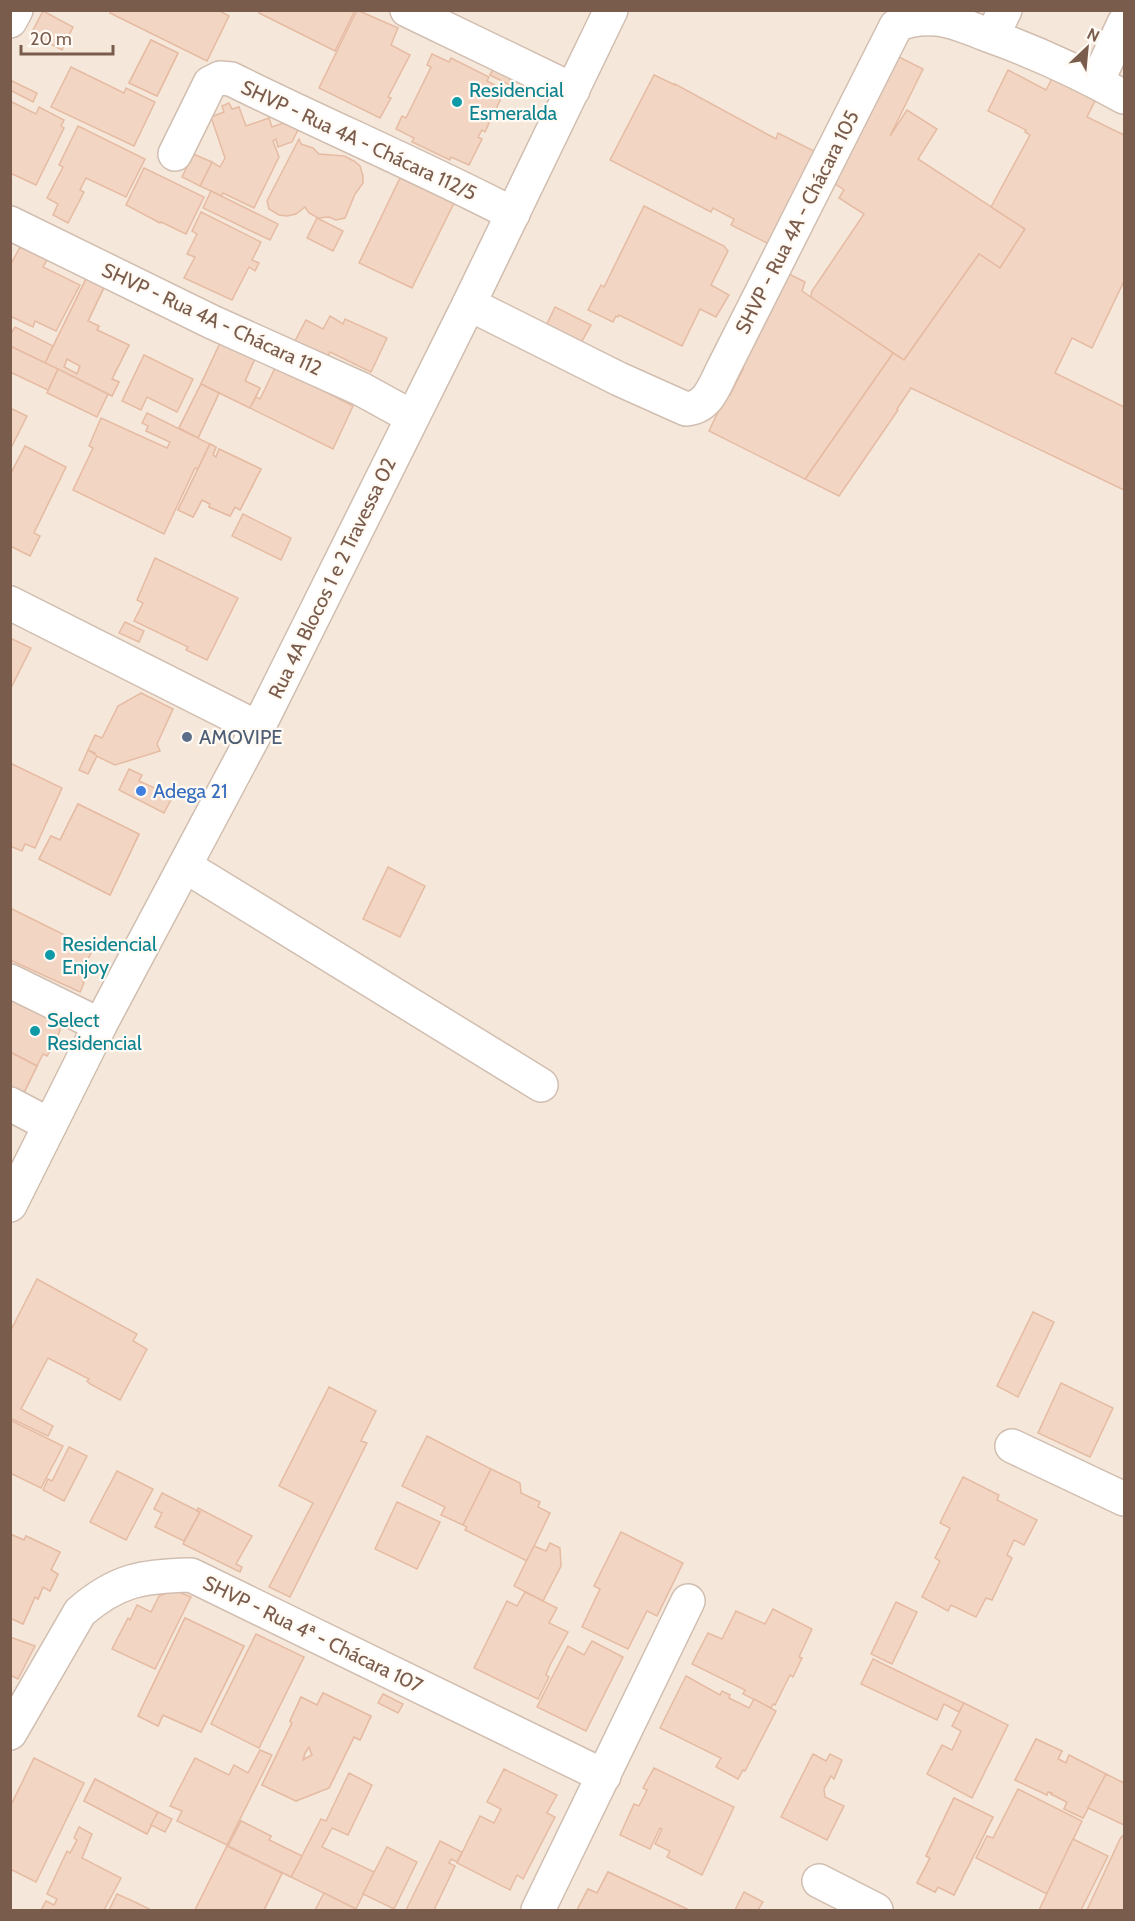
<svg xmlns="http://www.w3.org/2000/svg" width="1135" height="1921" viewBox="0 0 1135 1921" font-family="Cabin,sans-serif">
<rect width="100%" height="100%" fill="#fdf6ec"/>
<!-- residential -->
<rect fill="#f5e8da" x="11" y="11" width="1113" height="1899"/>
<!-- building -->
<g fill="#f3d5c3" stroke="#e6bba3" stroke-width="1.5" fill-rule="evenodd">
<polygon points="111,10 218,10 229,16 207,61 110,13"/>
<polygon points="260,10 355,10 335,51 259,13"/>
<polygon points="357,10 398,28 391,45 410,55 388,97 391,98 380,118 319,88"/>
<polygon points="43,11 73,27 62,50 31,34"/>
<polygon points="151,40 178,53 157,96 129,83"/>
<polygon points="151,40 178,53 157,96 129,83"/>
<polygon points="432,54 449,62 451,58 489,77 487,81 505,90 494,113 489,111 486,118 490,121 485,132 482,130 478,137 482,139 469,165 451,157 450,160 412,142 414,138 396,129 402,116 406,118 431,67 427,65"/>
<polygon points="899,57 923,69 890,136 907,110 937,129 918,159 1025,229 1000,268 979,254 904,360 812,298 811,295 812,291 864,214 839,198 844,190 834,183"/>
<polygon points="496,64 509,75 510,85 490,75"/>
<polygon points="496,64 509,75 510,85 490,75"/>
<polygon points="71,67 124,93 126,88 155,102 134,146 51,107"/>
<polygon points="1008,70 1046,90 1056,71 1099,93 1087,117 1124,135 1124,281 1092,348 1072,338 1055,373 1124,407 1124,490 911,388 897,409 898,410 839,496 805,479 893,353 904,360 979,254 1000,268 1025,229 991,207 1030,135 1025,132 1026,130 988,111"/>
<polygon points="654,75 675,85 675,84 776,139 778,133 818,153 773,246 731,225 734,219 713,208 711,212 610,160"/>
<polygon points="10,80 37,93 33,102 10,90"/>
<polygon points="12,102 36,114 39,107 64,120 61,126 64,128 36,185 10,173 10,104"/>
<polygon points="229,103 232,109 239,107 246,126 269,118 272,127 289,121 300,126 292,142 278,147 276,139 273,141 279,157 254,208 223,193 221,196 200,186 212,162 220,167 225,158 211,117 224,112 222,106"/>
<polygon points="78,126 145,159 126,197 86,178 80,190 84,192 68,223 53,215 58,204 47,198 63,167 59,165"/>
<polygon points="299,139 301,144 313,148 319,154 344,156 354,161 360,166 363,176 363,183 355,194 345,218 336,220 329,217 318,218 309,213 305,207 296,214 287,216 279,215 269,209 267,201"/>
<polygon points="193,154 212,162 200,186 182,177"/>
<polygon points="144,168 204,197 186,234 161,222 160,223 126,205"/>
<polygon points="400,178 454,203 412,288 359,263"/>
<polygon points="211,191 278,224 270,240 203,208"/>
<polygon points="644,206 724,246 728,251 711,285 729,295 716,317 700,309 682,346 619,315 618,317 616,316 613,322 588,310 601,285 604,287"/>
<polygon points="201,212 261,242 252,260 259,263 255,271 249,267 232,300 184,278 195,257 187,254 197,234 192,231"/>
<polygon points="317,218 343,231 333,251 307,238"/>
<polygon points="20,247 47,260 43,267 80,285 56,331 35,321 33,327 10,316 10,266"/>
<polygon points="785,272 805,282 802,291 893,353 805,479 709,431 727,393 730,395 743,369 739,367"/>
<path d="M88,275L106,283L88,321L99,326L97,330L129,345L112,379L119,382L112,396L45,363ZM67,359L80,366L77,374L64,367Z"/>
<path d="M88,275L106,283L88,321L99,326L97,330L129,345L112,379L119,382L112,396L45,363ZM67,359L80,366L77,374L64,367Z"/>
<polygon points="555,307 591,325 581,343 546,326"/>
<polygon points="330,316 343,324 345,319 387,338 371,372 330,352 328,356 295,341 306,320 323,329"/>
<polygon points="15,327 53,346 45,363 10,346 10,335"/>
<polygon points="222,339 256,356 245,381 260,388 250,408 201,384"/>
<polygon points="222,339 256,356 245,381 260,388 250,408 201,384"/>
<polygon points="10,346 58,369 48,390 10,372"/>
<polygon points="144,355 193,379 177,412 147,397 141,410 122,401"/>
<polygon points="276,366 353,406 333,449 250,408 256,397 260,399"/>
<polygon points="58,369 108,394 97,417 47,393"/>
<polygon points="201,384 219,393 198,438 179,428"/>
<polygon points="201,384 219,393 198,438 179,428"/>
<polygon points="10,408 27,416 10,450"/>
<polygon points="147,413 210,444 198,469 195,468 164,534 73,490 93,448 89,446 101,418 167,448 170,442 146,431 148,426 142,423"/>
<polygon points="210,444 216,447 213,455 216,457 219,449 261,469 240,510 235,507 230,516 209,507 210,504 202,500 193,517 178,510"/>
<polygon points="210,444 216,447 213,455 216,457 219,449 261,469 240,510 235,507 230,516 209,507 210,504 202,500 193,517 178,510"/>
<polygon points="25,446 66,467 34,533 40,536 30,556 10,546 10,475"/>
<polygon points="243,514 291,538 281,560 232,536"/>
<polygon points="155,558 238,598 207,660 186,650 188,647 134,621 143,603 137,600"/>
<polygon points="125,622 144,631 139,642 119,633"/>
<polygon points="10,638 31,648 10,690"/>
<polygon points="141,693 173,709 157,744 160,751 115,765 94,755 95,753 88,750 95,735 102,738 118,706"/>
<polygon points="88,750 97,756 88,774 79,770"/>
<polygon points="10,763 62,788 35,848 25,844 22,851 10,846"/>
<polygon points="129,769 142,775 139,781 168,794 171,789 175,792 164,813 119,790"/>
<polygon points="78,804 139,834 110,895 39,859 51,836 60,840"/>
<polygon points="78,804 139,834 110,895 39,859 51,836 60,840"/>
<polygon points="388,867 425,886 400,937 363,919"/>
<polygon points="10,908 93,949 87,961 92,967 89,974 84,974 82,980 84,983 80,992 10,960"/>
<polygon points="10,999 62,1025 57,1038 54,1037 51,1042 54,1044 47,1056 43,1054 37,1066 10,1052"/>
<polygon points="10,1052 37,1066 16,1109 10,1106"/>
<polygon points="10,1052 37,1066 16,1109 10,1106"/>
<polygon points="37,1279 137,1334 133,1341 147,1349 120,1400 90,1384 87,1381 89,1379 48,1358 21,1409 53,1426 48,1436 10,1418 10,1332"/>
<polygon points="1033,1312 1054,1322 1018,1397 997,1386"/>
<polygon points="1061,1383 1113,1408 1090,1457 1038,1433"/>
<polygon points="329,1387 376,1411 361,1441 367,1443 290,1597 269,1587 313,1503 279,1486"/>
<polygon points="10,1420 63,1446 41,1488 10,1473"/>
<polygon points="427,1436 491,1469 463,1525 441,1515 445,1507 402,1486"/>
<polygon points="69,1447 87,1456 64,1501 43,1490 48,1479 52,1481"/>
<polygon points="491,1469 520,1483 521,1493 540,1502 538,1507 550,1513 527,1561 465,1530 467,1527 463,1525"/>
<polygon points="117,1471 153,1489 126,1540 90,1522"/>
<polygon points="963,1477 999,1495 997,1500 1037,1520 1024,1545 1014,1540 1007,1555 1012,1558 992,1600 986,1598 976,1617 951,1605 948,1611 922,1597 940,1561 935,1558 950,1528 940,1523"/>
<polygon points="162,1493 200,1512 184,1541 155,1527 162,1513 154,1509"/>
<polygon points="397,1502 440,1522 417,1569 375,1549"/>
<polygon points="198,1508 252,1536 236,1564 242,1567 240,1572 183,1544 200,1512 197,1511"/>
<polygon points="621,1532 683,1563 657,1616 647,1611 628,1649 582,1627 600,1589 594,1586"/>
<polygon points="10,1534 24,1540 26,1536 60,1552 51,1570 58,1574 50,1591 43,1587 38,1599 35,1597 23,1624 10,1618"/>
<polygon points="10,1534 24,1540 26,1536 60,1552 51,1570 58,1574 50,1591 43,1587 38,1599 35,1597 23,1624 10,1618"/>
<polygon points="550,1543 560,1548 561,1566 543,1601 514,1586 534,1546 546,1551"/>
<polygon points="174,1590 191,1597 155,1669 112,1649 128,1618 130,1620 137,1605 151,1612 159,1596"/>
<polygon points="525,1592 557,1608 549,1623 568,1632 550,1665 546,1675 549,1677 538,1699 474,1668 507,1601 517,1606"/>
<polygon points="896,1602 917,1612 892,1664 871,1654"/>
<polygon points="773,1609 812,1629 799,1657 802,1658 793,1677 790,1675 775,1705 773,1704 771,1708 743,1694 745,1690 692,1664 708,1633 722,1639 736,1611 765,1624"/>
<polygon points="185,1618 244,1646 201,1732 163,1715 158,1726 138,1716"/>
<polygon points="185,1618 244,1646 201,1732 163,1715 158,1726 138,1716"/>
<polygon points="256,1634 304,1657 259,1748 211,1724"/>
<polygon points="10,1637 35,1646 18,1679 10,1675"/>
<polygon points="592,1641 623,1657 586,1731 537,1707 568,1646 584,1655"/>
<polygon points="873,1659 947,1695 964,1703 959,1712 944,1704 937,1720 861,1684"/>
<polygon points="686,1676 720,1695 722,1691 730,1695 729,1698 749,1708 754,1699 776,1711 745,1771 743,1770 738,1779 716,1767 721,1758 660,1728"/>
<path d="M323,1693L371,1716L360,1740L354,1737L329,1788L296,1801L262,1785L292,1723L290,1721L301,1697L317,1705ZM309,1747L312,1755L303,1760L305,1753Z"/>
<path d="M323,1693L371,1716L360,1740L354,1737L329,1788L296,1801L262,1785L292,1723L290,1721L301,1697L317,1705ZM309,1747L312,1755L303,1760L305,1753Z"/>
<polygon points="383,1694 403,1704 398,1713 378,1703"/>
<polygon points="964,1703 1008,1725 972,1798 927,1774 942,1745 952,1750 961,1731 952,1726"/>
<polygon points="1036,1739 1062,1751 1058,1759 1066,1763 1069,1755 1106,1774 1083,1818 1064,1809 1067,1802 1051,1794 1052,1793 1048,1792 1047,1795 1015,1780"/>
<polygon points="1036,1739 1062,1751 1058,1759 1066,1763 1069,1755 1106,1774 1083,1818 1064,1809 1067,1802 1051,1794 1052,1793 1048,1792 1047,1795 1015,1780"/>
<polygon points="260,1750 272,1755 227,1845 177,1821 182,1811 170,1806 195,1758 229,1775 234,1765 248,1773"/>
<polygon points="813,1754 826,1761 830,1754 842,1760 834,1779 831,1776 824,1789 825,1797 844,1806 827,1840 781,1817"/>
<polygon points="34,1758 84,1783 36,1882 10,1869 10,1807"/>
<polygon points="654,1768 734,1807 702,1875 667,1857 670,1851 655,1844 662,1829 660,1828 650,1849 620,1835 634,1804 639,1806 647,1790 643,1788"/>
<polygon points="504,1769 557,1795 547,1813 555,1817 523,1879 517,1875 510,1890 457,1863 480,1816 494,1823 501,1809 487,1802"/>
<polygon points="349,1773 372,1785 348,1835 332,1828 322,1847 374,1872 356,1909 291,1877 321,1819 326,1821"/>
<polygon points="1106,1774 1124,1783 1124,1825 1088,1808"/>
<polygon points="95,1779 158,1812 147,1834 84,1801"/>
<polygon points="95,1779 158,1812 147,1834 84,1801"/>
<polygon points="1018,1789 1082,1821 1047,1894 976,1858 987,1836 993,1838"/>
<polygon points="954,1798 993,1817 954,1895 938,1887 935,1892 917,1883 930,1858 926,1856"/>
<polygon points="954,1798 993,1817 954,1895 938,1887 935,1892 917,1883 930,1858 926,1856"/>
<polygon points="158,1812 172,1819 165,1832 151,1825"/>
<polygon points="241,1821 271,1836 269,1840 302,1856 291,1877 228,1846"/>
<polygon points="241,1821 271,1836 269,1840 302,1856 291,1877 228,1846"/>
<polygon points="79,1827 92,1834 82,1858 121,1878 104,1910 41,1910 46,1901 54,1905 57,1899 47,1894 67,1851 70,1853 77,1840 74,1838"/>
<polygon points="1124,1834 1124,1910 1087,1910 1120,1839"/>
<polygon points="1073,1839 1108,1856 1081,1910 1039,1910"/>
<polygon points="440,1841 462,1852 457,1862 451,1859 449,1863 455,1866 434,1910 406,1910"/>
<polygon points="227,1846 282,1873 264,1910 195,1910"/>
<polygon points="227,1846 282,1873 264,1910 195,1910"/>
<polygon points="387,1847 417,1862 394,1909 363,1894"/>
<polygon points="608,1872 689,1910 577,1910 588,1889 597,1893"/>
<polygon points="608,1872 689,1910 577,1910 588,1889 597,1893"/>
<polygon points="744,1892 763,1902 758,1910 735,1910"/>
<polygon points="324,1893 356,1909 355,1910 315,1910"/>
<polygon points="117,1894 137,1903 151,1910 109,1910"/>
</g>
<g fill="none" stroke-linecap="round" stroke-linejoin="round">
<!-- minor casing -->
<g stroke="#d1beb0" stroke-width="36">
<g id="minor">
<polyline points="407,10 573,90"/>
<polyline points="10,21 16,10"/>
<polyline points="992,36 1005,10"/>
<polyline points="1097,82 1124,23"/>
<path d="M175,154L210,83L220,78L231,79C324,125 420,166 513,214"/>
<polyline points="10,223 212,322 361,389 412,417"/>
<path d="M469,304L619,379L686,409C709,407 714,386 724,367L896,26C908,19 921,18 936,19C952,20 970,28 985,34C1033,51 1079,72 1124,97"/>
<polyline points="10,603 258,728"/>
<polyline points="185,866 541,1085"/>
<polyline points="10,981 100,1025"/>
<polyline points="10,1104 50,1125"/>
<polyline points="10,1205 100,1025 258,728 469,304 611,10"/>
<polyline points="1012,1446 1124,1499"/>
<path d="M10,1733L80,1612C117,1580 142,1576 191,1575L604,1776"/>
<polyline points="819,1881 876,1910"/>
<polyline points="538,1910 688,1601"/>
</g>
</g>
<!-- minor -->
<use href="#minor" stroke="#fff" stroke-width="33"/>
</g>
<!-- markers -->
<g fill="#0f9aa8" stroke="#fffaf3" stroke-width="2">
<circle cx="457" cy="102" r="6"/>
<circle cx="50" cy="955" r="6"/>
<circle cx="35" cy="1031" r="6"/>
</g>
<circle fill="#5c6f8a" stroke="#fffaf3" stroke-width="2" cx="187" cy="737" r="6"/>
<circle fill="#3f7fe0" stroke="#fffaf3" stroke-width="2" cx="141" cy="791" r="6"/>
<g text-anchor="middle" stroke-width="4.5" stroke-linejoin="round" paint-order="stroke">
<!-- culture labels -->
<g font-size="20" fill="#0d838f" stroke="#fffaf3" text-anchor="start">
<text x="469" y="97">Residencial<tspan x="469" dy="23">Esmeralda</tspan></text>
<text x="62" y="951">Residencial<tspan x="62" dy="23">Enjoy</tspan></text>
<text x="47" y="1027">Select<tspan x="47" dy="23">Residencial</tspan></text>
</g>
<!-- street labels -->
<g font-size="20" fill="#7a5c4d" stroke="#fffaf3">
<text transform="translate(359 140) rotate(25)" y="7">SHVP - Rua 4A - Chácara 112/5</text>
<text transform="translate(797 222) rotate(-63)" y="7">SHVP - Rua 4A - Chácara 105</text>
<text transform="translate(212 319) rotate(25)" y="7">SHVP - Rua 4A - Chácara 112</text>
<text transform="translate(332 578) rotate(-64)" y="7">Rua 4A Blocos 1 e 2 Travessa 02</text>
<text transform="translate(313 1634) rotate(26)" y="7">SHVP - Rua 4ª - Chácara 107</text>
</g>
<!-- service labels -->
<g font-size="20" fill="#4e5e75" stroke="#fffaf3" text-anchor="start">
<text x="199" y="744">AMOVIPE</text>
</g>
<!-- shop labels -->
<g font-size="20" fill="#366cbe" stroke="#fffaf3" text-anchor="start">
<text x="153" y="798">Adega 21</text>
</g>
</g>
<!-- border -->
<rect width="1135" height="1921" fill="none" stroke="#7a5c4d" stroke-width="24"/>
<!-- north arrow -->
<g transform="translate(1087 48) rotate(26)" stroke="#fffaf3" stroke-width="4.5" paint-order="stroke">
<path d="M0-4.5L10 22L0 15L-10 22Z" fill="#7a5c4d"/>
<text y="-9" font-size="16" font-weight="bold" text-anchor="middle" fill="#7a5c4d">N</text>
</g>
<!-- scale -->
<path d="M21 45v9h92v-9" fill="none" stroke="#7a5c4d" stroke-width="3"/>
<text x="30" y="45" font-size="18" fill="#7a5c4d" stroke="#fffaf3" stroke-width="4.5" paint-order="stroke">20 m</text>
</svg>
